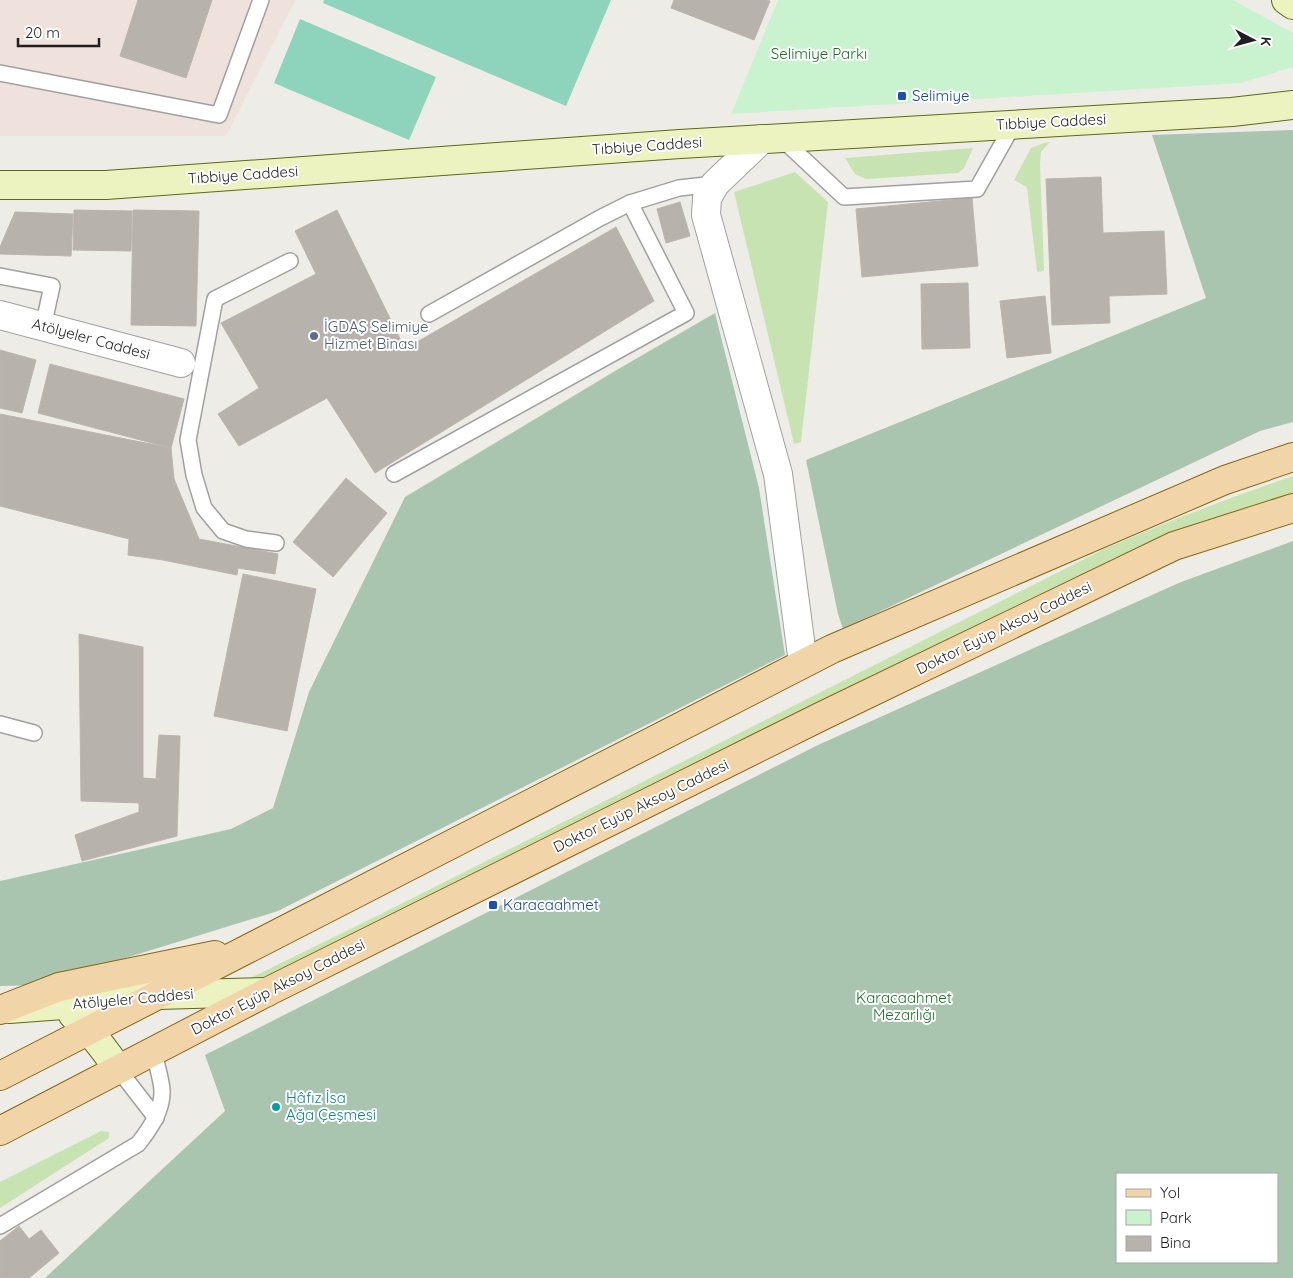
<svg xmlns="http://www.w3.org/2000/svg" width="1293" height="1278" viewBox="0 0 1293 1278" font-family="Quicksand,sans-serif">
<rect width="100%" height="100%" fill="#eeece6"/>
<!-- military -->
<polygon fill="#efe1db" points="0,0 295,0 226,136 0,136"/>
<!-- grass -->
<g fill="#c8e3b2">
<polygon points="1050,142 1041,152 1040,164 1044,271 1037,272 1027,187 1014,180 1031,148 1044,143"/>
<polygon points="973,148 964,168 958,173 866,179 855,174 845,158"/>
<polygon points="795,172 828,202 801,442 794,444 734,192"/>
<path d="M1293,476V496L265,983L230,988L385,912L1102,550C1164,523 1228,498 1293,476Z"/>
<polygon points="101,1131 109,1132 109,1138 0,1208 0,1182"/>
</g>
<!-- cemetery -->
<g fill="#aac5af" fill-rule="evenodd">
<polygon points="1293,130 1293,422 1260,431 843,629 838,614 806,460 1206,298 1152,135"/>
<polygon points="715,313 759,488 785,655 278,911 38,985 0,986 0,881 231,829 273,808 309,692 405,497 615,371"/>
<path d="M1293,541V1278H45L225,1111L205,1055L818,745L1181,582ZM1117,1174H1277V1262H1117Z"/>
</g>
<!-- park -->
<polygon fill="#c9f3ce" points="778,0 1233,0 1293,33 1293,67 1241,83 731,114"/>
<!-- pitch -->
<g fill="#8ed4bc">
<polygon points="324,0 611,0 566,106 323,3"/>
<polygon points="300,19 436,77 409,140 274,83"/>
</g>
<!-- building -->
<g fill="#b7b2ac" stroke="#beb4aa">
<polygon points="138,0 212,0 186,78 120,56"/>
<polygon points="674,0 766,0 770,1 754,40 671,8"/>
<polygon points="1101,177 1103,233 1164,231 1167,294 1109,296 1110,323 1052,325 1046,179"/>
<polygon points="972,198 978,266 862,277 856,209"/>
<polygon points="680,202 690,236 666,243 657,209"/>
<polygon points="74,210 132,211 131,251 73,250"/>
<polygon points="133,210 199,211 196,326 131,325"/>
<polygon points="337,210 405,349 616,227 654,301 375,473 327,398 239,446 218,414 259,388 221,323 316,274 295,231"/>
<polygon points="15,212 73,214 71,256 0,254 0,247"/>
<polygon points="968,283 970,348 922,349 921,284"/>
<polygon points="1045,296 1051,353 1007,358 1000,301"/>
<polygon points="0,350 36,360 22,413 0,408"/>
<polygon points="50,364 184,399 171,448 38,413"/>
<polygon points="0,414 171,448 174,479 199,539 278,554 275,574 238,568 237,575 163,560 128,555 129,539 0,506"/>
<polygon points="346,478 387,513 333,577 293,542"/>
<polygon points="243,574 316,589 287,731 214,716"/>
<polygon points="79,634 143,647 143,778 156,779 159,735 180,736 177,836 82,861 75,835 139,812 139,803 81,801"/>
<polygon points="19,1226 29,1239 41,1230 59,1253 29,1278 0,1278 0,1241"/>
</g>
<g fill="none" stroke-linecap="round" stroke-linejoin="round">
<!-- lane casing -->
<g stroke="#a0a0a0" stroke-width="18">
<g id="lane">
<polyline points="0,73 219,115 261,0"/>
<polyline points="781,138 844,197 977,189 1013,125"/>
<polyline points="0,276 52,286 43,327"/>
<polyline points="429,314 600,218 630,203 679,188 715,184"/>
<polyline points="394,474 686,313 630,203"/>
<polyline points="276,543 246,539 223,531 204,508 194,475 188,440 215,299 290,261"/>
<polyline points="0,724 34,733"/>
<polyline points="118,1069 156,1118"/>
<path d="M0,1226L138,1144C150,1129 163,1110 162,1090C161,1077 156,1064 154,1051"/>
</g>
</g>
<!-- street casing -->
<g stroke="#a0a0a0" stroke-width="30">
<g id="street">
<polyline points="762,139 715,184 707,198 706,215 778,474 803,663"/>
<polyline points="0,315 181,363"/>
</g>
</g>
<!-- secondary casing -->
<g stroke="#5c6a12" stroke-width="30">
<g id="secondary">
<polyline points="1286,0 1293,5"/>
<polyline points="0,185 106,185 680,144 1232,112 1293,105"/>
<polyline points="9,1009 63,1005 157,995 267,992"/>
<path d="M73,1015C91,1031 105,1050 118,1069"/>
</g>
</g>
<!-- primary casing -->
<g stroke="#886612" stroke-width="30">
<g id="primary">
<polyline points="0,1010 59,987 215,955"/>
<polyline points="0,1076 832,649 1225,480 1293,457"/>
<polyline points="0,1131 267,992 822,716 1174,546 1293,508"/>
</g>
</g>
<!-- lane -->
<use href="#lane" stroke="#fff" stroke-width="15"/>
<!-- street -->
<use href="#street" stroke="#fff" stroke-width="28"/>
<!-- secondary -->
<use href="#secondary" stroke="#edf2c1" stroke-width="28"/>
<!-- primary -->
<use href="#primary" stroke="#f1d5a9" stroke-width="28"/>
</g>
<!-- markers -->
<g fill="#1a4fb4" stroke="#fff" stroke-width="2">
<rect x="897" y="91" width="10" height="10" rx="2.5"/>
<rect x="488" y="900" width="10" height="10" rx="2.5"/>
</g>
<circle fill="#5c6f8a" stroke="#fff" stroke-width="2" cx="314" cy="336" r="5"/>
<circle fill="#0f9aa8" stroke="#fff" stroke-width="2" cx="276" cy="1107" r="5"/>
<g text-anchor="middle" stroke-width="4" stroke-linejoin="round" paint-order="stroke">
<!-- park labels -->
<g font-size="15" fill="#197124" stroke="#fff">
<text x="819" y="59">Selimiye Parkı</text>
<text x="904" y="1003">Karacaahmet<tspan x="904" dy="17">Mezarlığı</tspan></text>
</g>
<!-- transit labels -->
<g font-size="15" fill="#164399" stroke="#fff" text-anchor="start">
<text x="912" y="101">Selimiye</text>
<text x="503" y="910">Karacaahmet</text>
</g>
<!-- street labels -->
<g font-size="15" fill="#1f1f1f" stroke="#fff">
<text transform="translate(1051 122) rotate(-3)" y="5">Tıbbiye Caddesi</text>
<text transform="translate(647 146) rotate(-4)" y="5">Tıbbiye Caddesi</text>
<text transform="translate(243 175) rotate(-4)" y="5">Tıbbiye Caddesi</text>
<text transform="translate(91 339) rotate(15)" y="5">Atölyeler Caddesi</text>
<text transform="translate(1004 628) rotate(-26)" y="5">Doktor Eyüp Aksoy Caddesi</text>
<text transform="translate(641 806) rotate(-26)" y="5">Doktor Eyüp Aksoy Caddesi</text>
<text transform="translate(278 987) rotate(-27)" y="5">Doktor Eyüp Aksoy Caddesi</text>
<text transform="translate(133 999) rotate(-5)" y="5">Atölyeler Caddesi</text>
</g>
<!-- service labels -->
<g font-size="15" fill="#4e5e75" stroke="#fff" text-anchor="start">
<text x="324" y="332">İGDAŞ Selimiye<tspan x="324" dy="17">Hizmet Binası</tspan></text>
</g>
<!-- culture labels -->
<g font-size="15" fill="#0d838f" stroke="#fff" text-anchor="start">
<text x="286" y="1103">Hâfız İsa<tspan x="286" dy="17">Ağa Çeşmesi</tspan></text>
</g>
</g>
<!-- legend -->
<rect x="1116" y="1173" width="162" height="90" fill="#ffffff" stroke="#a5a5a5"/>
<rect x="1126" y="1189" width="25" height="8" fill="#f1d5a9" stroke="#a5a5a5"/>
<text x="1160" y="1198" font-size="15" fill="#1f1f1f">Yol</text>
<rect x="1126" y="1210" width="25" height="15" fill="#c9f3ce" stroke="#a5a5a5"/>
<text x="1160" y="1223" font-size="15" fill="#1f1f1f">Park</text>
<rect x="1126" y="1236" width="25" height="15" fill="#b7b2ac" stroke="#a5a5a5"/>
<text x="1160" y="1248" font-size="15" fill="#1f1f1f">Bina</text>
<!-- north arrow -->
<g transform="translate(1253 40) rotate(96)" stroke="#ffffff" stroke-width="4" paint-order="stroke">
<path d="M0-4L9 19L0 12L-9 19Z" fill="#1f1f1f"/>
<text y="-8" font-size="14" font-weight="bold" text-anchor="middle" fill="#1f1f1f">K</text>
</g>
<!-- scale -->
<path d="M18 38v8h81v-8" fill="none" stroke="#1f1f1f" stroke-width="2.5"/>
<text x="25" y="38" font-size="15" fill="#1f1f1f" stroke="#ffffff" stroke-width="4" paint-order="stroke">20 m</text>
</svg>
